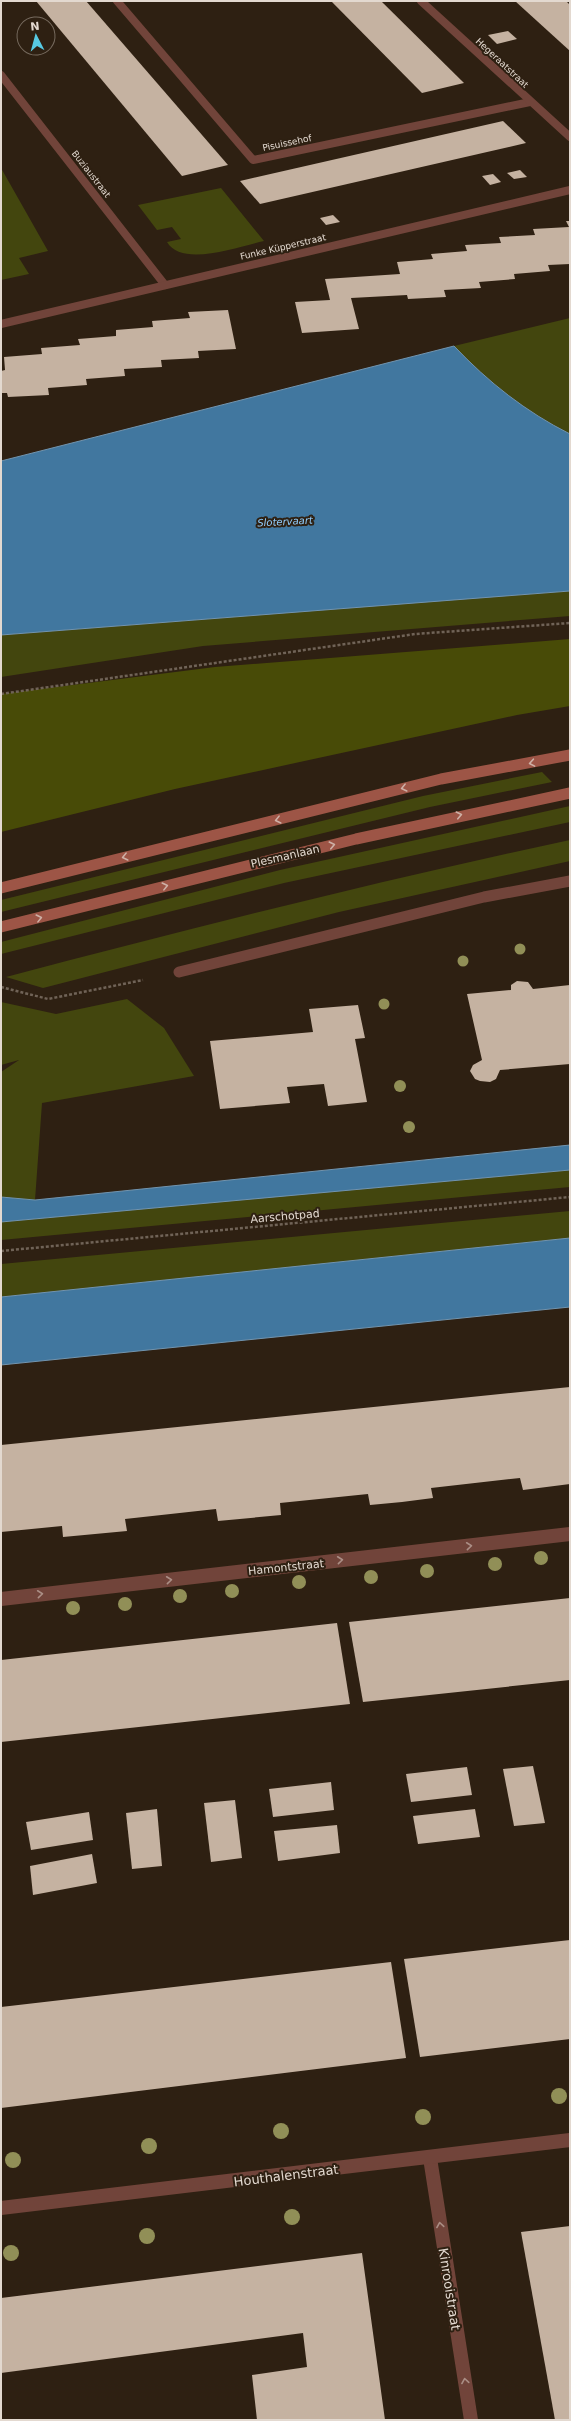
<svg xmlns="http://www.w3.org/2000/svg" width="571" height="2421" viewBox="0 0 571 2421" font-family="'DejaVu Sans',sans-serif">
<rect width="100%" height="100%" fill="#2e2012"/>
<!-- green -->
<g fill="#43460e">
<polygon points="1,168 48,251 19,258 29,274 1,280"/>
<path d="M221,188L264,241C240,246 182,268 167,242L181,239L172,227L157,230L138,205Z"/>
<path d="M570,318V434C526,412 488,382 454,346Z"/>
<polygon points="570,591 570,616 203,646 1,677 1,635"/>
<polygon points="542,772 552,782 430,807 1,912 1,900 423,796"/>
<polygon points="570,806 570,822 284,883 1,954 1,942 280,870"/>
<path d="M570,840V861L339,912L43,988L6,977C193,928 381,880 570,840Z"/>
<polygon points="127,999 164,1028 194,1076 42,1103 35,1200 1,1197 1,1072 19,1060 1,1065 1,1002 56,1014"/>
<polygon points="570,1170 570,1187 1,1240 1,1222"/>
<polygon points="570,1211 570,1238 1,1297 1,1264"/>
</g>
<!-- forest -->
<polygon fill="#484b07" points="570,639 570,706 517,715 175,789 1,832 1,694 215,667"/>
<!-- water -->
<g fill="#41779f" stroke="#7294ae">
<path d="M454,346C488,382 526,412 570,434V591L1,635V461Z"/>
<polygon points="570,1145 570,1170 1,1222 1,1197 35,1200"/>
<polygon points="570,1238 570,1307 1,1365 1,1297"/>
</g>
<!-- building -->
<g fill="#c5b2a1">
<polygon points="36,1 86,1 228,165 182,176"/>
<polygon points="331,1 381,1 464,83 422,93"/>
<polygon points="515,1 566,1 570,5 570,51"/>
<polygon points="508,31 517,39 497,44 488,35"/>
<polygon points="503,121 526,143 260,204 240,181"/>
<polygon points="520,170 527,177 514,179 507,173"/>
<polygon points="493,174 501,182 490,185 482,176"/>
<polygon points="333,215 340,222 326,225 320,218"/>
<polygon points="566,221 570,221 570,264 548,265 550,271 514,274 515,279 479,282 481,288 444,290 446,297 408,299 407,295 351,298 359,329 302,333 295,302 330,300 325,279 400,274 397,262 433,259 431,254 467,251 465,245 501,243 499,237 535,235 533,229 569,227"/>
<polygon points="228,310 236,349 198,351 199,358 161,360 162,367 124,369 125,376 86,379 87,385 48,388 49,395 8,397 7,393 1,393 1,371 5,370 4,357 42,354 41,348 80,345 78,339 116,336 116,330 153,327 152,321 190,318 188,312"/>
<polygon points="517,981 528,982 533,989 570,985 570,1064 500,1070 496,1079 490,1082 480,1081 475,1079 470,1071 473,1065 482,1060 467,994 511,990 511,985"/>
<polygon points="358,1005 365,1038 355,1039 367,1102 328,1106 324,1084 287,1087 290,1103 220,1109 210,1041 313,1032 309,1009"/>
<polygon points="570,1387 570,1484 523,1490 520,1478 431,1488 433,1498 402,1502 370,1505 368,1494 280,1503 281,1515 218,1521 216,1509 125,1519 127,1531 63,1537 62,1526 1,1532 1,1445"/>
<polygon points="570,1598 570,1680 363,1702 349,1622"/>
<polygon points="337,1623 350,1704 1,1742 1,1660"/>
<polygon points="533,1766 545,1823 514,1826 503,1769"/>
<polygon points="467,1767 472,1795 411,1802 406,1774"/>
<polygon points="331,1782 334,1810 273,1817 269,1789"/>
<polygon points="235,1800 242,1858 211,1862 204,1803"/>
<polygon points="157,1809 162,1866 132,1869 126,1813"/>
<polygon points="475,1809 480,1837 418,1844 413,1816"/>
<polygon points="89,1812 93,1840 31,1850 26,1822"/>
<polygon points="337,1825 340,1853 278,1861 274,1831"/>
<polygon points="92,1854 97,1883 33,1895 30,1866"/>
<polygon points="570,1940 570,2039 420,2057 404,1959"/>
<polygon points="391,1962 406,2058 1,2108 1,2007"/>
<polygon points="570,2226 570,2420 555,2420 521,2232"/>
<polygon points="362,2253 385,2420 257,2420 252,2375 307,2367 303,2333 1,2373 1,2298"/>
</g>
<g fill="none" stroke-linecap="round" stroke-linejoin="round">
<!-- path -->
<g stroke="#706357" stroke-width="2.5" stroke-dasharray="3 2" stroke-linecap="butt">
<polyline points="1,694 415,634 570,623"/>
<polyline points="1,987 48,999 143,980"/>
<polyline points="1,1251 570,1197"/>
</g>
<!-- street-far2 -->
<g stroke="#71443a" stroke-width="8">
<polyline points="117,1 253,160 530,102"/>
<polyline points="421,1 570,137"/>
<polyline points="1,75 165,285"/>
<polyline points="1,324 570,190"/>
</g>
<!-- street-far1 -->
<polyline stroke="#71443a" stroke-width="11" points="179,972 484,897 570,881"/>
<!-- street -->
<g stroke="#71443a" stroke-width="14">
<polyline points="1,1599 570,1534"/>
<polyline points="430,2158 471,2420"/>
<polyline points="1,2208 570,2140"/>
</g>
<!-- secondary -->
<g stroke="#9d5546" stroke-width="11">
<polyline points="1,888 441,779 570,755"/>
<polyline points="1,927 356,839 570,793"/>
</g>
</g>
<!-- trees -->
<g fill="#918f57">
<circle cx="520" cy="949" r="5.5"/>
<circle cx="463" cy="961" r="5.5"/>
<circle cx="384" cy="1004" r="5.5"/>
<circle cx="400" cy="1086" r="6"/>
<circle cx="409" cy="1127" r="6"/>
<circle cx="541" cy="1558" r="7"/>
<circle cx="495" cy="1564" r="7"/>
<circle cx="427" cy="1571" r="7"/>
<circle cx="371" cy="1577" r="7"/>
<circle cx="299" cy="1582" r="7"/>
<circle cx="232" cy="1591" r="7"/>
<circle cx="180" cy="1596" r="7"/>
<circle cx="125" cy="1604" r="7"/>
<circle cx="73" cy="1608" r="7"/>
<circle cx="559" cy="2096" r="8"/>
<circle cx="423" cy="2117" r="8"/>
<circle cx="281" cy="2131" r="8"/>
<circle cx="149" cy="2146" r="8"/>
<circle cx="13" cy="2160" r="8"/>
<circle cx="292" cy="2217" r="8"/>
<circle cx="147" cy="2236" r="8"/>
<circle cx="11" cy="2253" r="8"/>
</g>
<!-- one-way arrows -->
<defs><path id="oneway-chevron" d="M-2-3.5L2.5 0L-2 3.5" fill="none" stroke-width="1.6" stroke-linecap="round" stroke-linejoin="round"/></defs>
<g stroke="#ceb1a7">
<use href="#oneway-chevron" transform="translate(532 763) rotate(170)"/>
<use href="#oneway-chevron" transform="translate(404 788) rotate(166)"/>
<use href="#oneway-chevron" transform="translate(459 815) rotate(-13)"/>
<use href="#oneway-chevron" transform="translate(278 820) rotate(166)"/>
<use href="#oneway-chevron" transform="translate(332 845) rotate(-13)"/>
<use href="#oneway-chevron" transform="translate(125 857) rotate(166)"/>
<use href="#oneway-chevron" transform="translate(165 886) rotate(-14)"/>
<use href="#oneway-chevron" transform="translate(39 918) rotate(-14)"/>
</g>
<g stroke="#aa8e85">
<use href="#oneway-chevron" transform="translate(469 1546) rotate(-6)"/>
<use href="#oneway-chevron" transform="translate(340 1560) rotate(-6)"/>
<use href="#oneway-chevron" transform="translate(169 1580) rotate(-6)"/>
<use href="#oneway-chevron" transform="translate(40 1594) rotate(-6)"/>
<use href="#oneway-chevron" transform="translate(440 2225) rotate(-99)"/>
<use href="#oneway-chevron" transform="translate(465 2381) rotate(-99)"/>
</g>
<g text-anchor="middle" stroke-width="4" stroke-linejoin="round" paint-order="stroke">
<!-- far-street labels -->
<g font-size="9" fill="#e3d9d0" stroke="#2e2012">
<text transform="translate(502 63) rotate(43)" y="3">Hegeraatstraat</text>
<text transform="translate(287 143) rotate(-12)" y="3">Pisuissehof</text>
<text transform="translate(91 174) rotate(52)" y="3">Buziaustraat</text>
<text transform="translate(283 247) rotate(-13)" y="3">Funke Küpperstraat</text>
</g>
<!-- far-water labels -->
<g font-size="10" font-style="italic" fill="#92cfff" stroke="#2e2012">
<text transform="translate(285 521) rotate(-3)" y="4">Slotervaart</text>
</g>
<!-- street labels -->
<g font-size="11" fill="#e3d9d0" stroke="#2e2012">
<text transform="translate(285 856) rotate(-13)" y="4">Plesmanlaan</text>
<text transform="translate(285 1216) rotate(-5)" y="4">Aarschotpad</text>
<text transform="translate(286 1567) rotate(-6)" y="4">Hamontstraat</text>
</g>
<!-- near-street labels -->
<g font-size="13" fill="#e3d9d0" stroke="#2e2012">
<text transform="translate(286 2175) rotate(-7)" y="5">Houthalenstraat</text>
<text transform="translate(450 2289) rotate(81)" y="5">Kinrooistraat</text>
</g>
</g>
<!-- border -->
<rect width="571" height="2421" fill="none" stroke="#e3d9d0" stroke-width="4"/>
<!-- north arrow -->
<g transform="translate(36 36) rotate(354)"><circle r="19" fill="#2e2012" stroke="#766a5e"/>
<path d="M0-3L7 15L0 10L-7 15Z" fill="#57c9e2"/>
<text y="-6" font-size="11" font-weight="bold" text-anchor="middle" fill="#e3d9d0">N</text>
</g>
</svg>
